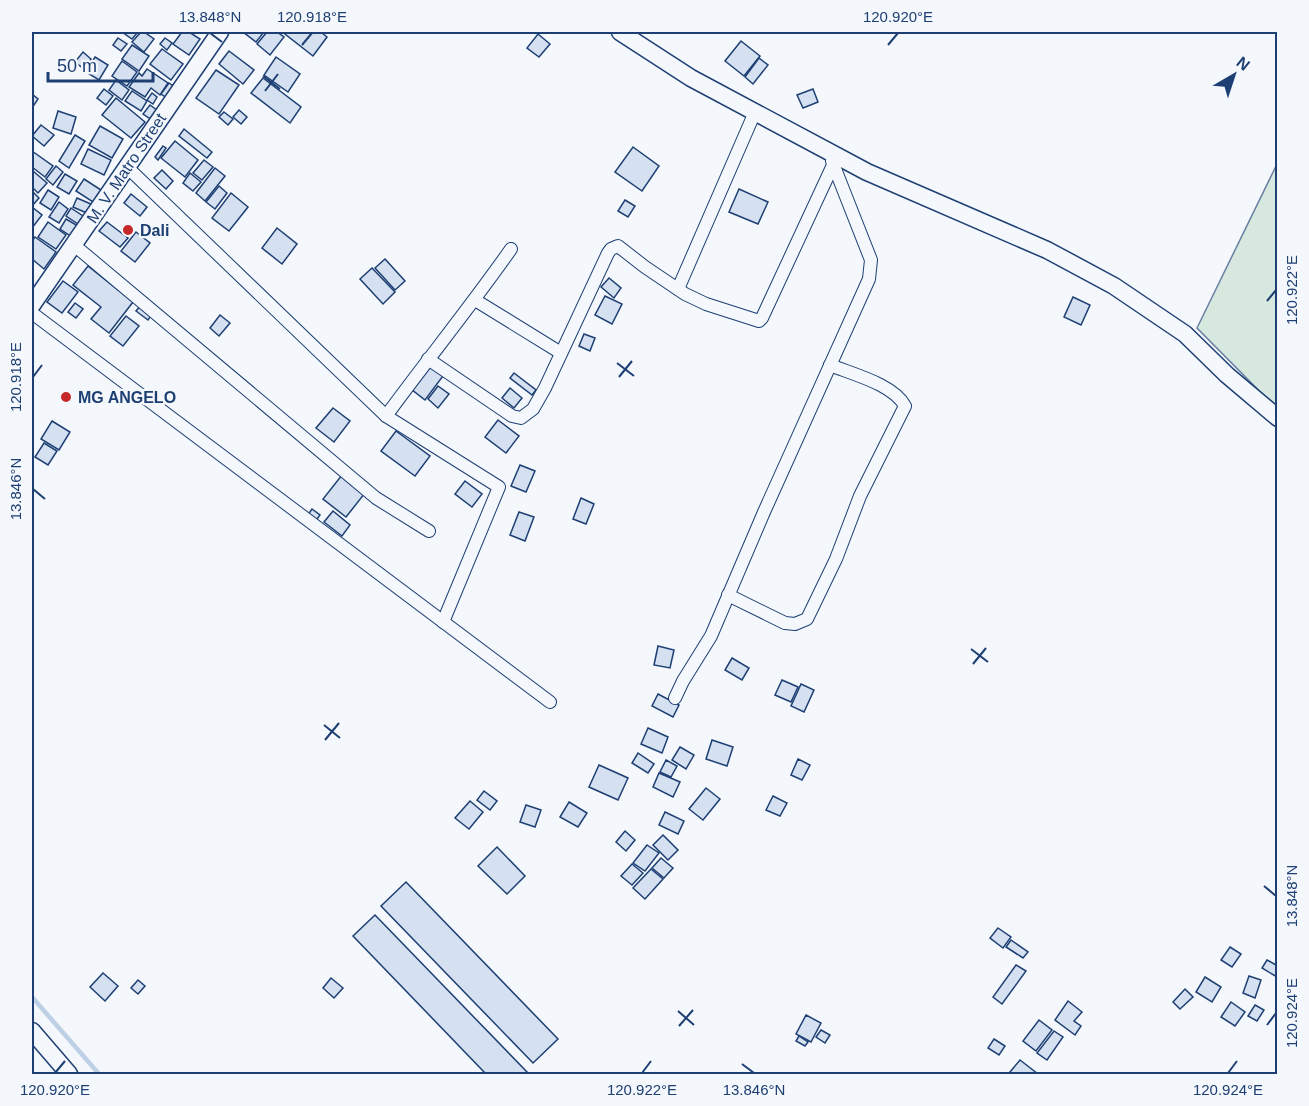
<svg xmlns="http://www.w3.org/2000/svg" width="1309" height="1106" viewBox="0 0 1309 1106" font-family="Arial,sans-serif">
<rect width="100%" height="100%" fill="#f4f7fb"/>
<!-- green -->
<polygon fill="#d7e8df" stroke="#687fa3" stroke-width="1.5" points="1277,164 1277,409 1197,328"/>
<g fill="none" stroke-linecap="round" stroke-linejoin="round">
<!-- stream -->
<polyline stroke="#bed0e5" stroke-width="4.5" points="32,997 99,1074"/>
</g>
<!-- building -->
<g fill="#d5e0f0" stroke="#1d3f73" stroke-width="1.5">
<polygon points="122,32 138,32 132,39"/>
<polygon points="141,32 144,32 154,39 144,52 132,42"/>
<polygon points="182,32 189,32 200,39 189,55 173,44"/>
<polygon points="243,32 264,32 256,42"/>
<polygon points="267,32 277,32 284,37 270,55 257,44"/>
<polygon points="288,32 321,32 327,37 313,56 285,34"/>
<polygon points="538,34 550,44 539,57 527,48"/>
<polygon points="118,38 127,44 121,51 113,45"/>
<polygon points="165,38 172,43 167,50 160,44"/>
<polygon points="741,41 760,56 744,76 725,61"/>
<polygon points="132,45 149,56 139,71 122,59"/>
<polygon points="162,49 183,64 171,80 150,64"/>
<polygon points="229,51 254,70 243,84 219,64"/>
<polygon points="83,52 91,59 84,69 75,62"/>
<polygon points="95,57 108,65 99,80 86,72"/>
<polygon points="276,57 300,74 288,92 264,75"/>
<polygon points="759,58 768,65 753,84 745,77"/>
<polygon points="122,61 137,72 127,86 112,76"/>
<polygon points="147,69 168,83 160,95 151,88 145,97 129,87 139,73 142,76"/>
<polygon points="216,70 239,85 219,114 196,98"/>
<polygon points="263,78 301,107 290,123 251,93"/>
<polygon points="116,80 129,90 122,100 109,90"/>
<polygon points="169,83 175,87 167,98 161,94"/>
<polygon points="104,89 113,96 106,105 97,98"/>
<polygon points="813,89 818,102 803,108 797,95"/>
<polygon points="132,91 147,101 141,111 125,101"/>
<polygon points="152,93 157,97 153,104 147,100"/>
<polygon points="32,94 38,99 32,108"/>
<polygon points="116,98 145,122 131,138 102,115"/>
<polygon points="150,105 161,113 155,122 143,114"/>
<polygon points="239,110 247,117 241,124 233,117"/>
<polygon points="58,111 76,117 71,134 53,128"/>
<polygon points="224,112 233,119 228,125 219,117"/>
<polygon points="41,125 54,135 44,146 32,136"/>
<polygon points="100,126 123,139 112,158 89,145"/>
<polygon points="184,129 212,152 207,158 179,136"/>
<polygon points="75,135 85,141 69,168 59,161"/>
<polygon points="175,141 198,160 185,177 161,158"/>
<polygon points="163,146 166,148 158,160 155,157"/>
<polygon points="633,147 659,166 642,191 615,172"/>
<polygon points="88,149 111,160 104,175 81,164"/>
<polygon points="32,151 53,166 45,177 32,167"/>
<polygon points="204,160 213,167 202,180 193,173"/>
<polygon points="56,166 63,172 53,185 46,179"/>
<polygon points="215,168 225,176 205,201 196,193"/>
<polygon points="162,170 173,181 166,189 154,178"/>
<polygon points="33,171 47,183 38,193 32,187"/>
<polygon points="190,173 201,182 193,191 183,183"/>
<polygon points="65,174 77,181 69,194 57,187"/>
<polygon points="84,179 101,190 93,202 76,191"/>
<polygon points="219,186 227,193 215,209 206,202"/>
<polygon points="739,189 768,202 758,224 729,212"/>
<polygon points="48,190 59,197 51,210 40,203"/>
<polygon points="32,191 39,198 32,206"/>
<polygon points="231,193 248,207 229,231 212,218"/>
<polygon points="131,194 147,207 140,216 124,203"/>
<polygon points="77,198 93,205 89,214 73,207"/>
<polygon points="625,200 635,206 628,217 618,211"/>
<polygon points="59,202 68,209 59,223 49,217"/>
<polygon points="32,207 42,215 32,228"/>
<polygon points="71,208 86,218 81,226 66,216"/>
<polygon points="66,219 78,226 72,237 60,229"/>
<polygon points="48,222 66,235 56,249 38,237"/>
<polygon points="107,222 128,238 120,247 99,231"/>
<polygon points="277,228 297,244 282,264 262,248"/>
<polygon points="136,232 150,243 135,262 121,251"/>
<polygon points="35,237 56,252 44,269 32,259 32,241"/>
<polygon points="385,259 405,281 395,290 375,268"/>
<polygon points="88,266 133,302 109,333 91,319 101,307 73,285"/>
<polygon points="372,268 395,292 383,304 360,279"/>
<polygon points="609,278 621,288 614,298 601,287"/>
<polygon points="63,281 78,292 62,313 47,302"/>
<polygon points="605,296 622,304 612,324 595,315"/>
<polygon points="1073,297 1090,305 1081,325 1064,317"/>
<polygon points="75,303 83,309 76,318 68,312"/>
<polygon points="142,304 153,313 148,320 136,311"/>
<polygon points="220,315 230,323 219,336 210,328"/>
<polygon points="126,316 139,326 123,346 110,336"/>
<polygon points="584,334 595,338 590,351 579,346"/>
<polygon points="429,365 443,376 425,400 411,389"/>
<polygon points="514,373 536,390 532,395 510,378"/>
<polygon points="438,386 449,394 438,408 428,399"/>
<polygon points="510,388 522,398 514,408 502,398"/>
<polygon points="333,408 350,421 334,442 316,428"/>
<polygon points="498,420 519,436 506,453 485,437"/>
<polygon points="52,421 70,432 59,450 41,439"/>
<polygon points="396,431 430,456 415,476 381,451"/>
<polygon points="44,443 57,451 48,465 35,457"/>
<polygon points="520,465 535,471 526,492 511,486"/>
<polygon points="342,475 365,493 346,517 323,499"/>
<polygon points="465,481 482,494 472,507 455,494"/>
<polygon points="581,498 594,504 586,524 573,519"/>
<polygon points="312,509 320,515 315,522 307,516"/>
<polygon points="333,511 350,525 342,536 324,522"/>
<polygon points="519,512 534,517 525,541 510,535"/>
<polygon points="658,646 674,650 670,668 654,665"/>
<polygon points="732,658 749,668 742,680 725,670"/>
<polygon points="782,680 798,687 791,702 775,695"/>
<polygon points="801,684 814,690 804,712 791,706"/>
<polygon points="658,694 679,705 673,717 652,706"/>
<polygon points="648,728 668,737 662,753 641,744"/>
<polygon points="712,740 733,747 727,766 706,759"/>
<polygon points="680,747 694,755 686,769 672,760"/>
<polygon points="638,753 654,764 648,773 632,763"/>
<polygon points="798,759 810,765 802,780 791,775"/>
<polygon points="666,760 677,766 671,777 660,772"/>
<polygon points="599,765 628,778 618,800 589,787"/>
<polygon points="659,773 680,782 673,797 653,787"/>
<polygon points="706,788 720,799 703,820 689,809"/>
<polygon points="484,791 497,801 490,810 477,800"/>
<polygon points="773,796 787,803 780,816 766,810"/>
<polygon points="470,801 483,812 469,829 455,818"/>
<polygon points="569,802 587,813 578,827 560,817"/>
<polygon points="526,805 541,810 535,827 520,822"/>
<polygon points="665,812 684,821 678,834 659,825"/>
<polygon points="625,831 635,840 626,851 616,842"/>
<polygon points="663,835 678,850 668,860 653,845"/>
<polygon points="647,845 659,853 645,871 633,863"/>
<polygon points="497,847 525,876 507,894 478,866"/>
<polygon points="661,858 673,868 664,878 652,868"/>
<polygon points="632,864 643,873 632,885 621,876"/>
<polygon points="651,869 663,879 645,899 633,888"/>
<polygon points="406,882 558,1039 533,1063 381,906"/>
<polygon points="375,915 527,1072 525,1074 486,1074 353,936"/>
<polygon points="998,928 1011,937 1003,948 990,938"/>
<polygon points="1011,940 1028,952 1023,958 1006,947"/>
<polygon points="1230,947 1241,954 1232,967 1221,960"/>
<polygon points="1267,960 1278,966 1277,977 1262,968"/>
<polygon points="1016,965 1026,971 1002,1004 993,997"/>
<polygon points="103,973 118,986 105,1001 90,987"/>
<polygon points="1249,976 1261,980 1255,998 1243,993"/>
<polygon points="1205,977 1221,987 1212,1002 1196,992"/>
<polygon points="331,978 343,988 334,998 323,988"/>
<polygon points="138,980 145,986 138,994 131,988"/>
<polygon points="1185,989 1193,997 1180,1009 1173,1002"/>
<polygon points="1068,1001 1082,1012 1074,1021 1081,1026 1075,1035 1055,1020"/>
<polygon points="1231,1002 1245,1012 1235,1026 1221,1017"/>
<polygon points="1255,1005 1264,1010 1257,1021 1248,1016"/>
<polygon points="806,1015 821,1023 811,1042 796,1034"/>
<polygon points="1039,1020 1052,1030 1036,1051 1023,1041"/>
<polygon points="821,1030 830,1035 825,1043 816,1037"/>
<polygon points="1054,1031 1063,1037 1047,1060 1037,1053"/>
<polygon points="799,1036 808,1042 805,1046 796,1041"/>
<polygon points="994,1039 1005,1046 999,1055 988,1048"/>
<polygon points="1020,1060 1038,1074 1012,1074 1010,1072"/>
</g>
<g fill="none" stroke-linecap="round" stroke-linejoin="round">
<!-- minor casing -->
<g stroke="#1d3f73" stroke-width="14">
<g id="minor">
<polyline points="126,166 386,416 499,487 443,622"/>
<polyline points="74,245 376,498 429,531"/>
<polyline points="678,289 755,112"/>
<polyline points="475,300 561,353"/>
<polyline points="32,313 550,702"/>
<polyline points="428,359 512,416 521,418 533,409 545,388 608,253 611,249 618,246 645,267 685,294 706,304 759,321 762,318 833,165"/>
<path d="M386,416C427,360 471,306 511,249"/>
<path d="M728,595L785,623L795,624L807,619L836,559L860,496L905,406C893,384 852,374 830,365"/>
<polyline points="675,698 683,681 711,636 764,512 869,279 871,260 832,161"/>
</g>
</g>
<!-- tertiary casing -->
<g stroke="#1d3f73" stroke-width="19">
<g id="tertiary">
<polyline points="620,32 691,78 867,172 1047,250 1114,286 1185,334 1227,375 1278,418"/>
<polyline points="32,305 220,32"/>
<polyline points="32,1031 69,1074"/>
</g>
</g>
<!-- minor -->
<use href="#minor" stroke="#f4f7fb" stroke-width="12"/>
<!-- tertiary -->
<use href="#tertiary" stroke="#f4f7fb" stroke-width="16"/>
</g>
<!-- ticks -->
<path fill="none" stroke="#1d3f73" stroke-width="2" d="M210,33L222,42M302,45L312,33M888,45L898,33M263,76L280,89M265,91L278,74M1267,301L1276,290M617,363L634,376M33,377L42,365M619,377L632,361M33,489L45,499M971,649L988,662M973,664L986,648M324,725L340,738M325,740L339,723M1264,886L1276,896M678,1011L694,1025M1267,1025L1276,1013M679,1026L693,1010M742,1064L754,1073M55,1073L65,1061M642,1073L651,1061M1228,1073L1237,1061"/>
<!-- markers -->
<g fill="#c62828" stroke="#f4f7fb" stroke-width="2">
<circle cx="128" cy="230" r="6"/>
<circle cx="66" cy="397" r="6"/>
</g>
<g text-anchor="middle" stroke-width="4.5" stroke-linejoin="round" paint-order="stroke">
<!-- street labels -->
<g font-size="16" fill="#1d3f73" stroke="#f4f7fb">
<text transform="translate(126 168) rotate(-56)" y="6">M. V. Matro Street</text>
</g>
<!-- poi labels -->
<g font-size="16" font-weight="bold" fill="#1d3f73" stroke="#f4f7fb" text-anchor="start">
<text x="140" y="236">Dali</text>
<text x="78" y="403">MG ANGELO</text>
</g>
</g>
<!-- border -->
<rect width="1309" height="1106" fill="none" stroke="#f4f7fb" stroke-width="66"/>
<!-- north arrow -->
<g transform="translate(1234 75) rotate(39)" stroke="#f4f7fb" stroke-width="4.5" paint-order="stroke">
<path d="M0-4.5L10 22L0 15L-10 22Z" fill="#1d3f73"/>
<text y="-9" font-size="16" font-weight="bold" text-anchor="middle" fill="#1d3f73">N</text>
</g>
<!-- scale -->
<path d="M48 72v9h105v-9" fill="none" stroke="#1d3f73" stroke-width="3"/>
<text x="57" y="72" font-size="18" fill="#1d3f73" stroke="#f4f7fb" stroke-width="4.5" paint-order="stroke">50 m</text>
<rect x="33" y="33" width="1243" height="1040" fill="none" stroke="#1d3f73" stroke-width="2"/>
<g font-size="15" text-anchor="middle" fill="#1d3f73">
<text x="210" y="22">13.848°N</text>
<text x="312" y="22">120.918°E</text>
<text x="898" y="22">120.920°E</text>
<text transform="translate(1292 290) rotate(-90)" y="5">120.922°E</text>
<text transform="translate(16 377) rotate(-90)" y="5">120.918°E</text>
<text transform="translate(16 489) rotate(-90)" y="5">13.846°N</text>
<text transform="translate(1292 896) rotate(-90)" y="5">13.848°N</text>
<text transform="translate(1292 1013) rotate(-90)" y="5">120.924°E</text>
<text x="55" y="1095">120.920°E</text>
<text x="642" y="1095">120.922°E</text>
<text x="754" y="1095">13.846°N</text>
<text x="1228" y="1095">120.924°E</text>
</g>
</svg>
